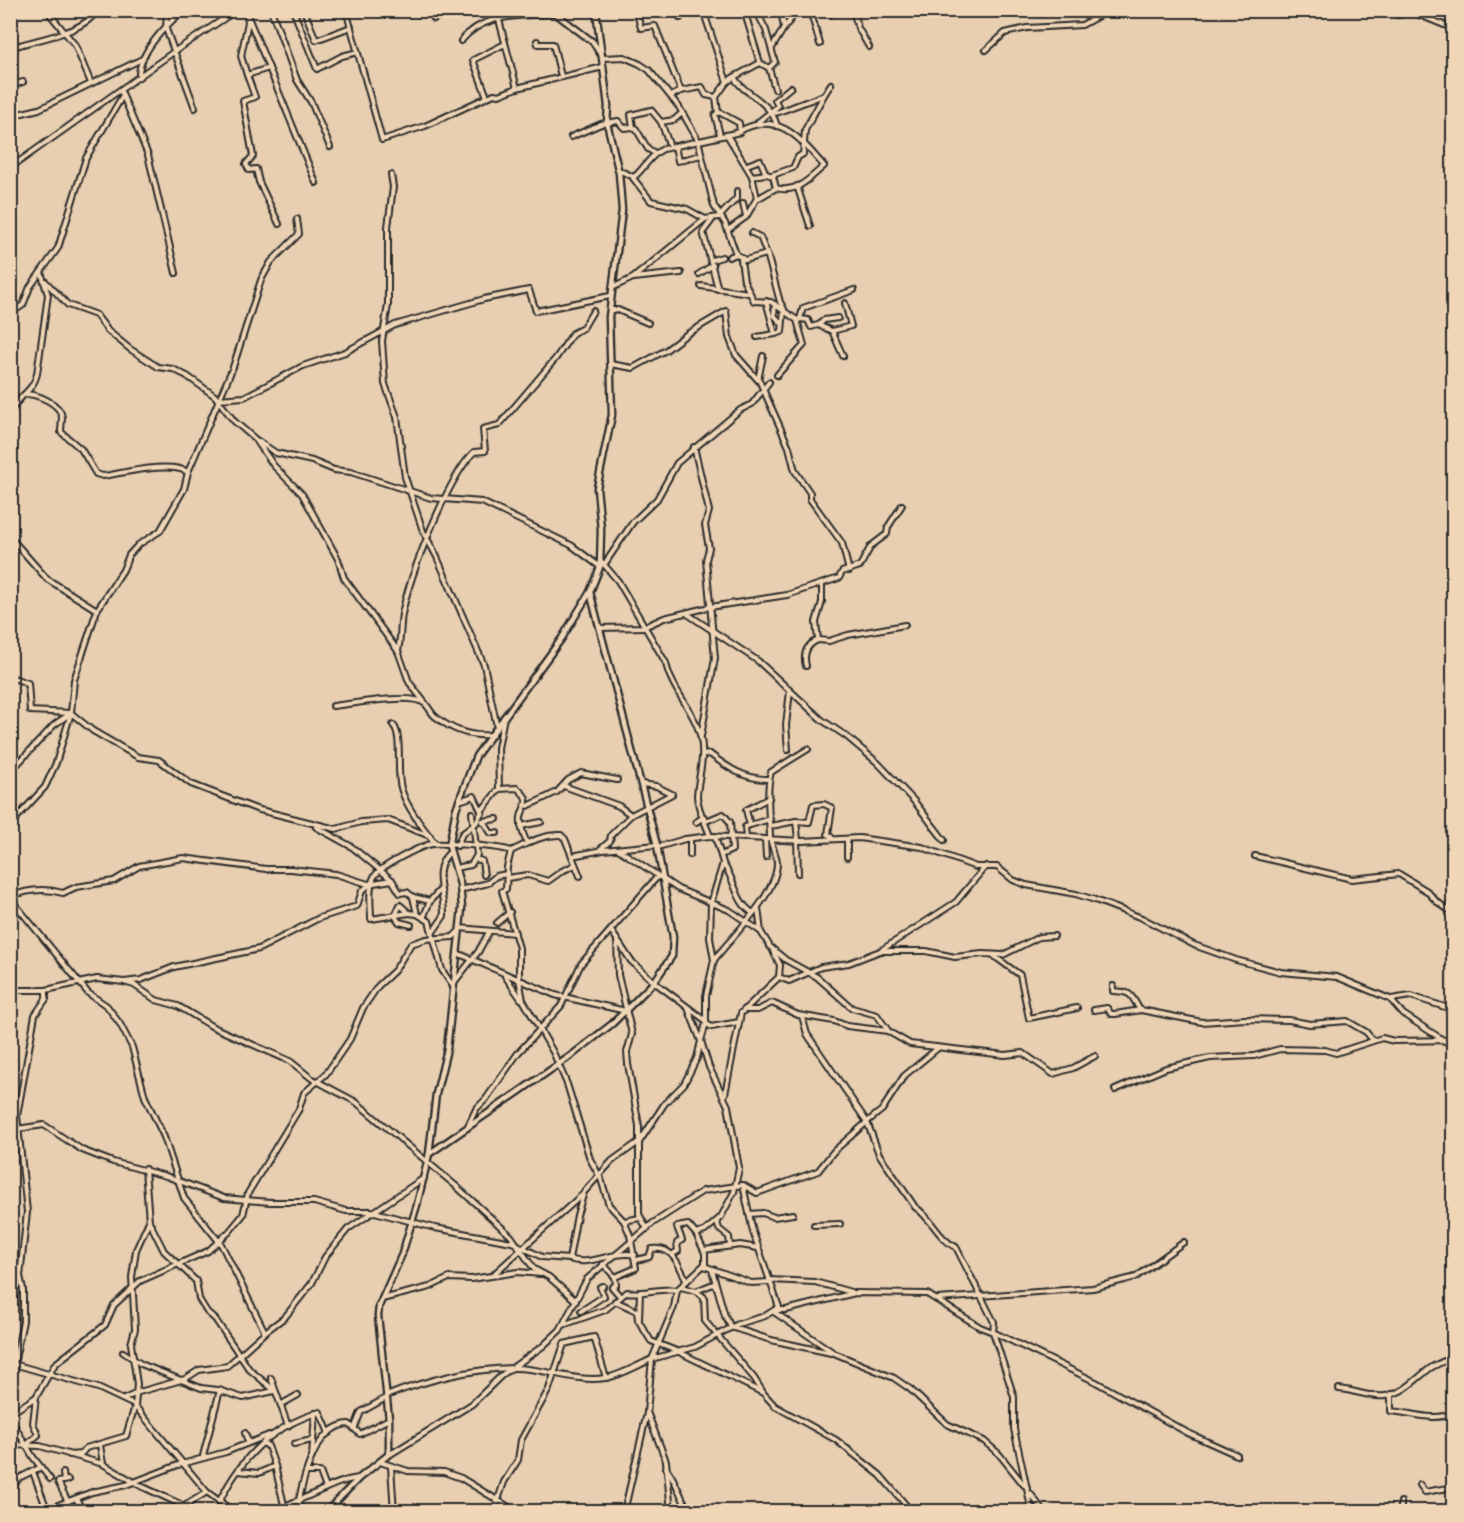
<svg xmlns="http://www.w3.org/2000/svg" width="1464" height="1522" viewBox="0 0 1464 1522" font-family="'Balsamiq Sans',sans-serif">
<rect width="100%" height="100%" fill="#e8cfb1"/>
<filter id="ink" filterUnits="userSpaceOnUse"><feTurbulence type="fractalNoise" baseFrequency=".0167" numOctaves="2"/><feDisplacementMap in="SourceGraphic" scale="12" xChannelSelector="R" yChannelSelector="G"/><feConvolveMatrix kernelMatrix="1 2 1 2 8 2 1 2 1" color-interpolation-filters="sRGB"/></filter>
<g filter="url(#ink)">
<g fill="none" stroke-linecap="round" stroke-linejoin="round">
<!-- minor casing -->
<g stroke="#2b2b2b" stroke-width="8">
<g id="minor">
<polyline points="167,10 166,29 195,108"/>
<polyline points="246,10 248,22 241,56 247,75 269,68 246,12"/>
<polyline points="271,10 297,80 311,102 330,147"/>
<polyline points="293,10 317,69 342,56 358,52"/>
<polyline points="304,10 316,40 351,27"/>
<polyline points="346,10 382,140 425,126 494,94 499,95 517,88"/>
<polyline points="636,10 641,28 655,26 681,91"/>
<polyline points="678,10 680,18"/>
<polyline points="703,10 727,82 716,97 718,113"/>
<polyline points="744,10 760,63 769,68 775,89"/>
<polyline points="756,10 766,30 775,62 769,68"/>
<polyline points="810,10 820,44"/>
<polyline points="831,10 831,14"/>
<polyline points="853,10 858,28 869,47"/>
<polyline points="49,13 75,45 91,83"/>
<polyline points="347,14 355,10"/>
<polyline points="1398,15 1412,12 1454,29"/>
<polyline points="498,16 517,88 603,67"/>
<polyline points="434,19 446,10"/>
<polyline points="784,28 798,10"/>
<polyline points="10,34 14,52 10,54"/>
<path d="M461,41C484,12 521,17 554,13"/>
<polyline points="537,41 538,44 553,44 561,76"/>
<path d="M13,47C40,38 82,34 98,10"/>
<polyline points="772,48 784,28 781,10"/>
<polyline points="986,50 1005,33 1027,28 1082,25 1109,10"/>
<polyline points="602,58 624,57 640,64 649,70 679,107 698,140 714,206 725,223 736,254 745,260 767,254 768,257 780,302 784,309 782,332 775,334 766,301"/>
<polyline points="269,68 316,183"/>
<polyline points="247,75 255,97 243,101 253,156 246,164 249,170 256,169 259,182 279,224"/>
<path d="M139,77C138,53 166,25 184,10"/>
<polyline points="734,77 760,63"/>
<path d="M727,82L734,77C743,95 770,99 777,126"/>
<polyline points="10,86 23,82"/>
<polyline points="123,96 148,155 176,273"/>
<polyline points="671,96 681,91 702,87 706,95 716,97"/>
<polyline points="487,97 473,60 505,44"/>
<polyline points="772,111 776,113 824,95 831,84"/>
<polyline points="10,116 39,109 142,59"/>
<polyline points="661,122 674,120 682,113"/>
<polyline points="758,122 778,106 775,100 791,87"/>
<polyline points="633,127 631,115 651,110 661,122 670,147"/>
<path d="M740,131C778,109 802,141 824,166C810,178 797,194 776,188L773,176L766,174L760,160L747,165"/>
<polyline points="727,135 752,176 757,198 746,217 728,230"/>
<polyline points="571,137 601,124 618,121 624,128 633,127 636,129 648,149 655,153"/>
<polyline points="675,146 678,161 701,155"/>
<polyline points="10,168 175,51 237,10"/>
<path d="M618,170L634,177C645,168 649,156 663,149L740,132L739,123L719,112L715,115L720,135"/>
<polyline points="391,175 393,187 388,227 388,305 382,341 385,384 397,417 405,477 423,531 437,557 484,665 497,727"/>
<polyline points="772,175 793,168 798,157 803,154 805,130 824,95"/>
<polyline points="752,176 766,174"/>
<polyline points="633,178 651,201 687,209 705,219 719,217 737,198 737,191"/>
<polyline points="797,186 810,226"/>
<polyline points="757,199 776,188"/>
<polyline points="743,203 746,216"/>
<polyline points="712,220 703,232 718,289"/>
<polyline points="752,233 760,237 767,254"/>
<polyline points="729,257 736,254"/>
<polyline points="712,260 722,257"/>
<polyline points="741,260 744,281 754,301 771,302 797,320 804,345 777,375"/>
<polyline points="699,274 713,265"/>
<polyline points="633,278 705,219"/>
<polyline points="45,281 68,305 96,315 108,331 130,349 158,367 173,369 187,376 215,396 234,421 256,440 274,466 302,494 338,559 344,578 398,651 409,682 425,703"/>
<polyline points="701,286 749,293"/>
<polyline points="612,288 633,278 681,273"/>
<polyline points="775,304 774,315 781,323"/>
<polyline points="610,310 618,310 648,323"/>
<polyline points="10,314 23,305 30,287 58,248 86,158 123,95 120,90"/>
<polyline points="800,319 808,320 811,327 818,325 832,331 843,356"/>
<polyline points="797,320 800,319 803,308 854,290"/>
<polyline points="819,325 824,320 838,318"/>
<polyline points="832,331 851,326 845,303"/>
<polyline points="757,337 775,334"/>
<polyline points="610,364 633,368 666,350 687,334 726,311 729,337 736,355 758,380 763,356"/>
<polyline points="759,380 789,447 795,471 810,493 810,499 842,543 849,571"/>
<path d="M25,394C37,394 60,403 62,417C62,422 61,427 61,432L81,449L96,474L103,476C124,473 169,461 188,472"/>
<polyline points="218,399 244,397 303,366 345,352 395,325 484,299 529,290 536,311 610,296"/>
<path d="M10,414C16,397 33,392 37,374L48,295L41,272"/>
<polyline points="10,432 10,434"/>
<polyline points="258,441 276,453 312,461 334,470 351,472 431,498 482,502 571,545 599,566"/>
<polyline points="694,447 709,511 705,525 709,548 706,560 715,658 701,736"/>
<polyline points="10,537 47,579 97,610"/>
<path d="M601,561L618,581L666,663C671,690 696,712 701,739C705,759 698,777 697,796C697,808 706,824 710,836"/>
<polyline points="604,565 633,522 657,499 677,463 740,410 752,404 769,382"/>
<polyline points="686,613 758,661 822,720 846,736 878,763 914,801 944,840"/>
<polyline points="600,628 644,627 664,618 710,607 787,595 839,578 842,572 860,566 871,546 887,534 888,527 902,505"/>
<polyline points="818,640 816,622 822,602 822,584"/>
<path d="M398,651C401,638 400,626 402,614C410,575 447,479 474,452L485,451L483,429L499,425L556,358L573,333L583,328L593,311"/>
<path d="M806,666C803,654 806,645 818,640L829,641L848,635L905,625"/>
<polyline points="10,677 28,683 30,711 71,713 93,731 138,757 159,760 191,784 256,809 336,829 361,822 388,820 430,836"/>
<path d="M333,706C352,704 410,693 424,703C429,706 431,714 436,717C453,731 471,737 492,735"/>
<path d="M504,717L498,748L499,789L517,788C533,801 524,803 521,817C520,825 523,834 526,841"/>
<path d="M393,725C403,734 396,772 401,788C406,807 423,828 435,843"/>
<polyline points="788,750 786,725 790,691"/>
<path d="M703,755L710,754C728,768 746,780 769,779"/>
<polyline points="10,772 54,725 71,713"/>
<polyline points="564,786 619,806 631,815"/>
<polyline points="459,801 474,796 482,813"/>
<polyline points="528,806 557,792 568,780 581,773 617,780"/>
<polyline points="482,821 497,819"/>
<polyline points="483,821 491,833 497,833"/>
<polyline points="706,821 723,814 730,822 732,850 721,855"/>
<polyline points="796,821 798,840"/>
<polyline points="696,822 704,817"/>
<polyline points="10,825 45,787 56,763 71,713 74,680 97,610 123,570 129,555 138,545 160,531 184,489 188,472 233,367 261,280 271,262 299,234 297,219"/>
<polyline points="750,825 770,819"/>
<polyline points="521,826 541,822"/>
<polyline points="771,826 796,821 809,822 813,805 824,804 832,808 828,834 832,838"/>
<polyline points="316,827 352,847 392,880 400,893 407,892 413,897 417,914 429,921 442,970 452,985 478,952 489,932"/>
<polyline points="715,836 723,863 711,903 710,938 714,960 706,996 706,1023 701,1041 709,1067 728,1106 739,1168 734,1192 721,1217 705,1231 696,1234 705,1253 705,1264 677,1290 674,1307 652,1359 695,1347 738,1324 765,1316 779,1307 753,1232 743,1185"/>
<polyline points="746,838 745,827 750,825 746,810 769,798"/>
<polyline points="690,839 690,855"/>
<polyline points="765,839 766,857"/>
<polyline points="797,840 798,873"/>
<polyline points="457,846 462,834 476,823 483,809 499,789"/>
<polyline points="658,847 685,839 710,836 802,841 859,838 922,847 976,867 997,867 1013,880 1026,885 1076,894 1095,900 1142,918 1194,945 1236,960 1281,972 1337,977 1390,999 1403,1014 1454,1047"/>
<polyline points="618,849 678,889 729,910 760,931"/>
<polyline points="598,851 610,841 611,835 631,815 672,794 656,786 641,784"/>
<polyline points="572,856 603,850 657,845"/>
<polyline points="1255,856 1352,879 1399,874 1427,891 1436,901 1454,914"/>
<polyline points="847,857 847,839"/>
<polyline points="475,859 482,861 484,875"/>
<path d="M723,864C736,880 735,902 753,913"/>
<polyline points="455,868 471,865 477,855 472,813"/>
<path d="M580,876L565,839L561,835C542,834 527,844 511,851L507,867L506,889L502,891L519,948V979L523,1000L553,1052L567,1084L590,1159L601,1179L609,1205L624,1221L630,1235L636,1268L615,1277L616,1285L612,1287L620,1296"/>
<polyline points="507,878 528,875 548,881 562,871 575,865"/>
<polyline points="460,890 488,883 496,876 507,874"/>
<path d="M10,897C28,889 45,888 63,893L76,887L114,881L139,866L183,858L266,869H291L336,874L368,884L392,880"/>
<polyline points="413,897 430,901"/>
<polyline points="10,898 88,993 107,1006 120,1024 132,1047 145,1097 164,1137 184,1198 221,1244 265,1332"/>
<polyline points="758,908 761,932 769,945"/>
<polyline points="408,912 400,905 395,916 399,922 411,925"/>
<path d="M417,914L409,913L371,919C371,906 368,888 374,877C379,867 420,846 432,844C446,843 499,846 511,851"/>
<polyline points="424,916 430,901 439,891"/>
<polyline points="497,923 510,912"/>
<polyline points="460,928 515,933"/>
<path d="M433,932L444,916C445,894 430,870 450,852"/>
<polyline points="612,932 631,961 654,982 705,1020"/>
<polyline points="617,940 618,975 632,1034 627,1052 628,1064 639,1126 639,1214 647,1229"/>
<polyline points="769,946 786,960 817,977 852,1008 877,1015 889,1032 910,1044 1005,1055 1023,1053 1053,1074 1073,1068 1095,1056"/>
<polyline points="881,951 926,951 955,957 982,954 1003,955 1039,937 1054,936"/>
<polyline points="457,953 555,995 626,1011"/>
<polyline points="994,956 1020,975 1029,1018 1077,1008"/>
<path d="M714,960C732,936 777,895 777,863C777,854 770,845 770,836C769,815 766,790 771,772L808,749"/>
<polyline points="505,976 521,999"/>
<polyline points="779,977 789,981 821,967 849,963 880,951 956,902 986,866"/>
<polyline points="124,982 134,985 156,1000 178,1006 213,1027 290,1061 311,1078 356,1102 456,1186 511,1236 534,1269 549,1277 576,1301"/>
<path d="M1113,986V991C1134,992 1130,995 1140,1010"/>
<polyline points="10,990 46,990 97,979 124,982 141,980 174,967 259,949 319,918 357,906 362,891 370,884"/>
<polyline points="1391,999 1411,996 1454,1010"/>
<polyline points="746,1010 758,1010 772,1003 798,1015 834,1021 847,1026 888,1031"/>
<polyline points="1094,1010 1107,1008 1111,1014 1115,1014 1141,1010 1202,1022 1245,1019 1289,1020 1310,1024 1347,1021 1366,1032 1372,1039"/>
<polyline points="706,1023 711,1027 739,1022"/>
<path d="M938,1048L904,1076L882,1110L867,1122L879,1154L915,1207C931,1217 939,1240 956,1247L994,1322L993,1332L1096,1382L1188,1433L1237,1455"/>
<polyline points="1115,1090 1166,1068 1210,1058 1254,1056 1280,1049 1325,1050 1336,1053 1382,1038 1394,1041 1454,1040"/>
<polyline points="725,1094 741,1013 779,977 780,965 773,951"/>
<polyline points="467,1128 476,1109 486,1099 518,1053 561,1006 581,964 658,876"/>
<polyline points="10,1130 44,1125 82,1150 113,1162 166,1176 224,1198 270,1202 314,1202 346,1211 371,1211 435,1228 512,1242 542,1257 569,1259 577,1215 584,1192 612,1161 640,1141 665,1103 684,1084 697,1058 701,1041 688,1008"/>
<polyline points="749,1214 763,1213 774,1217 793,1214"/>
<polyline points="149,1221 164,1251 196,1281 199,1299 207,1312 215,1319 249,1369 275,1391"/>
<polyline points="624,1221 640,1218"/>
<polyline points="717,1222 719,1229 729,1237 730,1246"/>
<polyline points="814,1225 840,1224"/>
<polyline points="704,1250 740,1245 758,1248"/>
<polyline points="673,1254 678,1251 677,1243 682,1240 677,1227 688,1225 696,1234"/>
<path d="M569,1259C591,1267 613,1250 635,1255"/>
<path d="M636,1260L649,1257L652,1249C674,1246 678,1265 687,1281"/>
<polyline points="603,1264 615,1277"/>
<polyline points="704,1266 751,1283 770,1282"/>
<polyline points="712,1270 725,1316 731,1327 771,1340 831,1353"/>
<polyline points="495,1273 583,1194"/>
<polyline points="769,1280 815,1282 851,1292"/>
<polyline points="681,1287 696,1291 704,1297 705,1321 754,1378 764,1394 775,1406 836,1440 880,1475 912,1512"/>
<polyline points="696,1291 713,1284 716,1287"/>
<polyline points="382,1299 430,1287 449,1278 471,1279 518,1272 541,1274"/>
<polyline points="938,1299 1093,1288 1136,1277 1184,1242"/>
<polyline points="615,1301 637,1311 638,1320 651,1341 679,1352 763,1393"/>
<polyline points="777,1310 786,1310 855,1293 927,1294 980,1327 993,1332 1014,1397 1014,1429 1032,1512"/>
<polyline points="581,1311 604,1296 600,1287 603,1286"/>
<polyline points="774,1312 834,1353 894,1378 910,1389 947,1424 984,1441 999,1454 1024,1485"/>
<polyline points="639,1320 640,1292"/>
<path d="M563,1325L605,1310L627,1292C642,1295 660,1287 677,1290"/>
<polyline points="123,1352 141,1364 201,1388 218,1390 243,1398 274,1391"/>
<polyline points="10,1363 98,1388 134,1405 207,1492 234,1512"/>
<polyline points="14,1364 23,1321 23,1289 20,1276 27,1212 17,1116 35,1015 46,999 46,990"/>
<polyline points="271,1378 288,1426"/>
<path d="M1339,1389C1355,1390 1369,1398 1385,1396C1406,1393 1416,1378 1432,1367C1439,1363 1447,1360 1454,1357"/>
<path d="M1391,1394V1411C1413,1413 1433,1422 1454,1413"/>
<path d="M386,1396C426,1380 470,1369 513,1368C543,1367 575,1383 605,1378C620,1376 638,1365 652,1359L647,1412L666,1461L670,1502L668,1512"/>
<polyline points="124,1399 139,1392 185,1379 199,1370 227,1366 265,1332 285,1317 312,1283 325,1257 348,1229 424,1178"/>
<polyline points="282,1404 298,1395"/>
<polyline points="10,1414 36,1397 55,1364 105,1325 114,1305 140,1281 208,1251 229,1232 243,1215 248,1193 299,1109 304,1093 326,1074 350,1039 363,1008 378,986 395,970 411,944 426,939 453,937 458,932"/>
<polyline points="10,1418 33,1457 50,1479"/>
<polyline points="355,1427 361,1412 386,1398"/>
<polyline points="245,1433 248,1442"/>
<polyline points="263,1443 268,1446 275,1466"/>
<polyline points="294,1444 312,1440"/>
<polyline points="10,1445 40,1446 103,1464 141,1486 182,1505"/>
<polyline points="26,1445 38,1435 33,1423 36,1397"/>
<polyline points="100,1445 103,1464"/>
<polyline points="70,1455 81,1454 86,1448 126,1436 135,1406 137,1384 131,1344 135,1329 132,1277 136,1250 149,1221 145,1169"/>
<polyline points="389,1455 472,1404 502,1375 543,1346 560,1330 587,1279 653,1223 703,1191 743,1185 757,1193 818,1171 834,1151 867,1122 807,1034 802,1016"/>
<polyline points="203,1456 220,1390"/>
<polyline points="312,1457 315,1413"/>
<polyline points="380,1462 408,1471 444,1472 461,1478 517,1512"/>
<polyline points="391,1467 394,1512"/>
<path d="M666,1468C677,1481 680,1498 690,1512"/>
<polyline points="238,1471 259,1473 275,1466 284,1505"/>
<polyline points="33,1472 48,1512"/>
<polyline points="307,1472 320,1472 326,1488"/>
<polyline points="63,1473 64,1481"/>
<polyline points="68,1480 58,1482 68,1502"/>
<polyline points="1420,1485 1425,1492 1454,1487"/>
<polyline points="10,1492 19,1478 41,1467"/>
<polyline points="1030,1493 1044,1512"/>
<polyline points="77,1500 83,1512"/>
<path d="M219,1502C242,1457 270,1427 320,1412L329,1433"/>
<polyline points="10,1503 19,1512"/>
<polyline points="50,1512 58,1505 92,1492 126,1485 178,1465 226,1452 269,1435"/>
<polyline points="175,1512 207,1492"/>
<path d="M270,1512L299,1500C304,1475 316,1426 349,1424L360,1434L389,1419"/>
<path d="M300,1512L299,1500C320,1492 336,1481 358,1478"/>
<polyline points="494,1512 504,1482 518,1460 521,1440 549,1389 564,1344 594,1337 606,1378"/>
<polyline points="624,1512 647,1413"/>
<polyline points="1401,1512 1401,1502"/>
</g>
</g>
<!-- tertiary casing -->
<g stroke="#2b2b2b" stroke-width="9">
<g id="tertiary">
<polyline points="551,10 593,42 600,53"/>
<polyline points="429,1154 572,1055 612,1024 654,982 672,956 673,937 657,845 590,592"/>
<polyline points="326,1512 359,1478 388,1455 389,1451 389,1419 378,1316 379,1306 402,1254 417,1205 429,1154 436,1094 447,1049 462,908 460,884 449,846 456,809 476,756 562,638 590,592 600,567 601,529 597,488 612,415 609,317 622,210 619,173 607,123 608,106 596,10"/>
</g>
</g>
<!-- minor -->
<use href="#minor" stroke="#f0d6b7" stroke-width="4"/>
<!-- tertiary -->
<use href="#tertiary" stroke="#f0d6b7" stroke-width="4.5"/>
</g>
</g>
<!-- margin -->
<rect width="1464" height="1522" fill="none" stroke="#f0d6b7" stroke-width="36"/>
<rect x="18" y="18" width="1428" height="1486" fill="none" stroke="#2b2b2b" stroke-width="2" filter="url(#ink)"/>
</svg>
